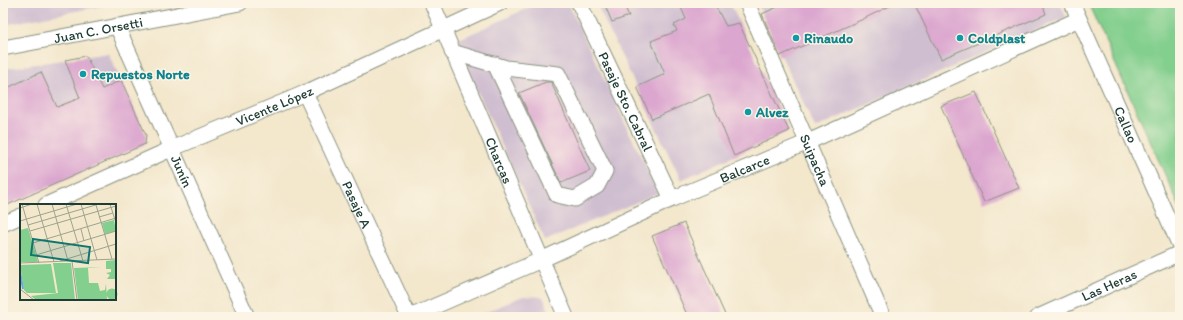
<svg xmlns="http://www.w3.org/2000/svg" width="1183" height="320" viewBox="0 0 1183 320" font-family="Itim,sans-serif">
<rect width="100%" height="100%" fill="#fcf5e5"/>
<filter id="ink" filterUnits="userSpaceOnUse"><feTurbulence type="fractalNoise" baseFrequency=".025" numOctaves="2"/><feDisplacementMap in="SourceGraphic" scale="8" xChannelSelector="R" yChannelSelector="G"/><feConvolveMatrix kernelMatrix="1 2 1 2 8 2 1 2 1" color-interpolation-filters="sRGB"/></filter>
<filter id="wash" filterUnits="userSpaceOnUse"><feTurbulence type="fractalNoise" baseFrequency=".012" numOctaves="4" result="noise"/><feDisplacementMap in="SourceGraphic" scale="16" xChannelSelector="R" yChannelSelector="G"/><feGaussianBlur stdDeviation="0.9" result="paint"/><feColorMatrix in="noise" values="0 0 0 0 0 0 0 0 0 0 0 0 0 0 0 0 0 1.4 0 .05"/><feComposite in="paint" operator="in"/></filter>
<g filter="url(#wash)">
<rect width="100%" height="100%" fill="#f3e7cc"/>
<!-- industrial -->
<g fill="#cfbdd0">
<polygon points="3,3 118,3 3,25"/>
<polygon points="539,3 568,3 658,193 545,241 455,41"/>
<polygon points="596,3 730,3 789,131 681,180"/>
<polygon points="757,3 1060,3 1066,17 815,128"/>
<polygon points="108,53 146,135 145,144 3,207 3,69"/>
<polygon points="523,296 543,297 552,317 475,317"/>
</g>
<!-- green -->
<polygon fill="#83cf8e" stroke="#518661" points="1088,3 1180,3 1180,208"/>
<g id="blocks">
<!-- building -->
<g fill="#dba6cf">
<polygon points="604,3 623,3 629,16 612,22"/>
<polygon points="679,3 714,3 726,26 739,23 789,131 734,156 709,94 652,119 637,87 665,74 651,41 677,31 674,25 686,19"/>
<polygon points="786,3 896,3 861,20 780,56 762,14"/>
<polygon points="914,3 1042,3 1046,14 941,59"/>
<polygon points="86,56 102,89 121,80 146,135 145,144 3,207 3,90 41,72 57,107 80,98 65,60"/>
<polygon points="546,82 551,82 590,171 561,183 519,93"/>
<polygon points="976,92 1019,188 984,202 941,106"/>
<polygon points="684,223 726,317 688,317 652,236"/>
</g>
</g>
</g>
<g filter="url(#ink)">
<use href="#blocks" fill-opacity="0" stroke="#899280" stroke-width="1"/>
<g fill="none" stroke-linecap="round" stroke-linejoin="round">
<!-- minor casing -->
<g stroke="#899280" stroke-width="17">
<g id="minor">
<path id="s1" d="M432,3L566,317"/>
<path id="s2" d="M579,3L672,199"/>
<path id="s3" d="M747,3L883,317"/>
<path id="s4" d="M1072,3L1180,246"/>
<path id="s5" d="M117,26L247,317"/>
<path id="s6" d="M3,48L240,3"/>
<polyline points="452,52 506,68 558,74 605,171 597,186 575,199 557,195 495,64"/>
<path id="s7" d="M305,93L409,317"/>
<path id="s8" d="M46,205L171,149L305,93L500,3"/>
<polyline points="3,224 21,216"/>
<path id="s9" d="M410,317L541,260L672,199L808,142L1079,19"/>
<path id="s10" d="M1038,317L1180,253"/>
</g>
</g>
<!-- minor -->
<use href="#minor" stroke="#fff" stroke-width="15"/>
</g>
</g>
<!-- markers -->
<g fill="#0f9aa8" stroke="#fcf5e5" stroke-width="1.5">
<circle cx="796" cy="38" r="4"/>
<circle cx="960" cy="38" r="4"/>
<circle cx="83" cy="74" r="4"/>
<circle cx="748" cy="112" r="4"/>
</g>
<g text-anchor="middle" stroke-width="3" stroke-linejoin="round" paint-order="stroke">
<!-- street labels -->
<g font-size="14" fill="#1f3d34" stroke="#fcf5e5">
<text dy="5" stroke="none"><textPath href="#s6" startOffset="97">Juan C. Orsetti</textPath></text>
<text dy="5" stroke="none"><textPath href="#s2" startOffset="109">Pasaje Sto. Cabral</textPath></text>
<text dy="5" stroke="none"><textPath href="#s8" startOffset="249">Vicente López</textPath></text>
<text dy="5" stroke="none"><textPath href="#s4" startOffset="133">Callao</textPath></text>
<text dy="5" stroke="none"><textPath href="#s1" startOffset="171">Charcas</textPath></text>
<text dy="5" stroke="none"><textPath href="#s3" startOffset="171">Suipacha</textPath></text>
<text dy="5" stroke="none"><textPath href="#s9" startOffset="366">Balcarce</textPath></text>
<text dy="5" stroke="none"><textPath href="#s5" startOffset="159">Junín</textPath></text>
<text dy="5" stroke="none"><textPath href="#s7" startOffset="123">Pasaje A</textPath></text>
<text dy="5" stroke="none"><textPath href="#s10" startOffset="78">Las Heras</textPath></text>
</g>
<!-- culture labels -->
<g font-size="14" font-weight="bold" fill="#0d838f" stroke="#fcf5e5" text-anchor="start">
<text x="804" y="43">Rinaudo</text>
<text x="968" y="43">Coldplast</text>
<text x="91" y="79">Repuestos Norte</text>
<text x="756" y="117">Alvez</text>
</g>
</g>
<!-- overview -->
<g transform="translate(20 204)">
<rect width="96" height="96" fill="#f3e7cc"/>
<path d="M94,16L96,27L85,30L82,19ZM8,24L18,58H0V26ZM96,56V75H87L90,71L86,69L91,68V65H86V57ZM33,59H51L55,96H16L11,92L38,89ZM31,60L36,89H7L4,86L0,61ZM82,63L68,64L69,79H78L80,87L85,86L86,80L87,96H58L54,64ZM86.5 90a5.5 5.5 0 1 1 11 0a5.5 5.5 0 1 1-11 0Z" fill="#83cf8e"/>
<path fill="none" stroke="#63addb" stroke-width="2" d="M0,68L3,85"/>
<path fill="none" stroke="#9ea38f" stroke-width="1" d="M2,0L19,59M17,0L34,58M32,0L48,57M46,0L63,57M61,0L77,56M90,0L96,19M76,1L92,55M0,4L12,0M79,13L93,9M0,17L57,0M8,21L79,0M61,25L64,37M10,27L96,2M13,39L96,14M16,51L96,27M40,57L96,40M52,57L57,96M0,59L96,55M0,85L14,96"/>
<path fill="#0f766e" fill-opacity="0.15" stroke="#0f766e" stroke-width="2" d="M13,35L70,43L68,59L11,51Z"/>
<rect width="96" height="96" fill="none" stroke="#1f3d34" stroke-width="2"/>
</g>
<!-- margin -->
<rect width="1183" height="320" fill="none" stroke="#fcf5e5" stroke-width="16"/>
</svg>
